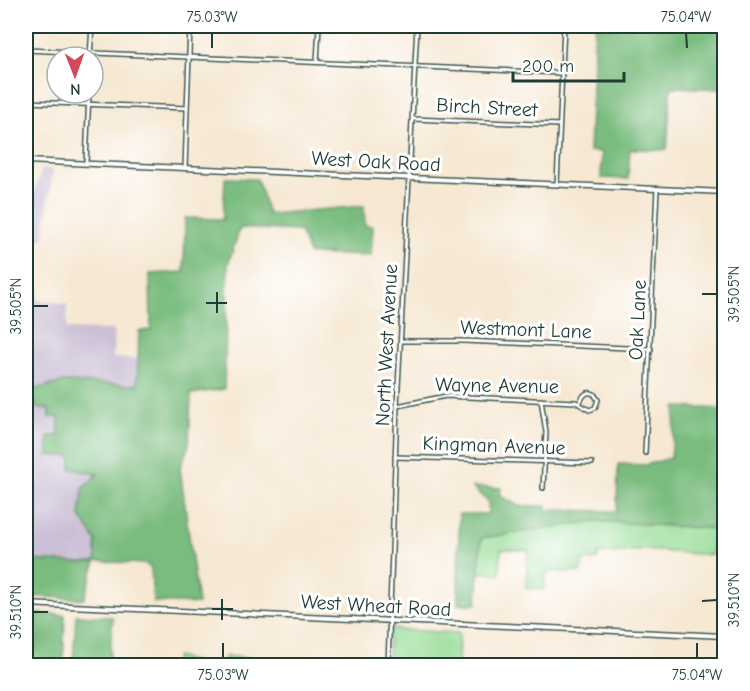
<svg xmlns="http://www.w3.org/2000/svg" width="750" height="691" viewBox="0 0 750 691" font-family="'Comic Neue',sans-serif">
<rect width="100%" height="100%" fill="#fff"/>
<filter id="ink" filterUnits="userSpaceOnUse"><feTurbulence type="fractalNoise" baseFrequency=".0167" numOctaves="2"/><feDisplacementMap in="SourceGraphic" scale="12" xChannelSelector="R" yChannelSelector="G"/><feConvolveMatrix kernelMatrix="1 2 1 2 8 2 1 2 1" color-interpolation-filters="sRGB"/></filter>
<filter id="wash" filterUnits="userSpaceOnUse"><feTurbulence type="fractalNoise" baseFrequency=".008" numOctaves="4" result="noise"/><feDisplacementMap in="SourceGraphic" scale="24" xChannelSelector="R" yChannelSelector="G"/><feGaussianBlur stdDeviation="1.35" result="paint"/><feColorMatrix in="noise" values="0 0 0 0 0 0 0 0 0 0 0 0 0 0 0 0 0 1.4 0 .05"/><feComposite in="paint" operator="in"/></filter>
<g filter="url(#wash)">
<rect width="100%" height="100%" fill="#f6e8d3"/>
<!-- industrial -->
<g fill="#cbbfd5">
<polygon points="42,169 53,170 43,239 26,240 26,196 33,195"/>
<polygon points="26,272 39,286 38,300 67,304 67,329 114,330 113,358 138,359 137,385 64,382 37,403 36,408 49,409 59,417 59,436 71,456 98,474 80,516 96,541 96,561 82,563 26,560"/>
</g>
<!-- green -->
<g fill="#97dc95" stroke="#5b8c64" stroke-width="1.5">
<polygon points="595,521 713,529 712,555 646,550 598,554 598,559 582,561 581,572 546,572 544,590 526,588 528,550 501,549 500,574 479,572 481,538"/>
<polygon points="389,629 459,633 458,664 487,665 388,666"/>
<polygon points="226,656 265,660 268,665 221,665"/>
<polygon points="176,657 207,665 175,665"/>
</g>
<!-- forest -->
<g fill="#79bc7e" stroke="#4c7c59" stroke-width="1.5">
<polygon points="595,26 724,26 724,62 721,66 724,71 724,89 671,87 667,150 630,149 628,179 601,178 602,152 589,151"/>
<polygon points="225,178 257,179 268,214 364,206 365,226 373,226 371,256 309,254 300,231 240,228 228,264 224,389 191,394 189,444 180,468 198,604 153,602 151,568 145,564 96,561 84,599 26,596 26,560 82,563 96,561 96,541 80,516 83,488 98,474 71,469 71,456 48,455 48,436 59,436 59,417 49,417 49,409 36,408 36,403 26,402 27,391 64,382 137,385 139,331 151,330 150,274 184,272 185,218 223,219"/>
<polygon points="676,407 724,409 723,466 724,467 724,529 595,521 481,538 477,604 458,604 459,514 488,514 488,502 472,487 501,488 500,496 519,506 547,506 547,510 617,511 618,464 645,465 671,458"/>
<polygon points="28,613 65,615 63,665 26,665 26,646 34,650 38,632"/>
<polygon points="76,615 113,617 109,665 73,665"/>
</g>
</g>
<g filter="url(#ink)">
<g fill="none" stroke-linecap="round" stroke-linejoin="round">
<!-- minor casing -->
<g stroke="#3f574c" stroke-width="6">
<g id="minor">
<polyline points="26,50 561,73"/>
<polyline points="90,57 92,26"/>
<polyline points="317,62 319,26"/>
<polyline points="26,102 187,108"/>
<polyline points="413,119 559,125"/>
<polyline points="86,163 89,93"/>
<polyline points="185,168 190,26"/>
<polyline points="557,184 564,26"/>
<polyline points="401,341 463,341 651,349"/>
<polyline points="541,400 546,432 543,488"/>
<path d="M397,406L446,396L576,402L589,410L595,408L598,400L594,394C586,390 583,396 580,402"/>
<polyline points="645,453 657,189"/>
<polyline points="395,457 592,463"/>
<polyline points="388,666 397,406 417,26"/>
</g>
</g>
<!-- tertiary casing -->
<g stroke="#3f574c" stroke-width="7">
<g id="tertiary">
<polyline points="26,161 724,192"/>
<polyline points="26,604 724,636"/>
</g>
</g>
<!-- minor -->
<use href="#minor" stroke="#fff" stroke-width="3"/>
<!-- tertiary -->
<use href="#tertiary" stroke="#fff" stroke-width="4"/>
</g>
</g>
<!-- ticks -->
<path fill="none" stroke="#1f3d34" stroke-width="2" d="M212,33V48M686,33L687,48M217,292V313M702,294H717M206,303H227M33,306H48M222,599V620M702,601L717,600M212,609H233M33,612H48M223,643V658M697,643V658"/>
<g text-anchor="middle" stroke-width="6" stroke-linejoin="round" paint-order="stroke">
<!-- street labels -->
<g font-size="20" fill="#1f3d34" stroke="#fff">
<text transform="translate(487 107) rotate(3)" y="7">Birch Street</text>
<text transform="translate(376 161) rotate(3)" y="7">West Oak Road</text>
<text transform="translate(637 320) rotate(-87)" y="7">Oak Lane</text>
<text transform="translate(526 329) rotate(2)" y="7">Westmont Lane</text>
<text transform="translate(386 345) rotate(-87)" y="7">North West Avenue</text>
<text transform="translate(497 385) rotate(1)" y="7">Wayne Avenue</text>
<text transform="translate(494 445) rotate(2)" y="7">Kingman Avenue</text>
<text transform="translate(376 605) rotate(3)" y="7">West Wheat Road</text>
</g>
</g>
<!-- margin -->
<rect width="750" height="691" fill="none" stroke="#fff" stroke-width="66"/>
<!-- north arrow -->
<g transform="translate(75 75) rotate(179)"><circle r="28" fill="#ffffff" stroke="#a5b1ae" stroke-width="1.5"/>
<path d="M0-4.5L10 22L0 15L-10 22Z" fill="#d1495b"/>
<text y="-9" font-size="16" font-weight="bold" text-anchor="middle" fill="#1f3d34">N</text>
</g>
<!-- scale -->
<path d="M513 72v9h111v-9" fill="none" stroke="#1f3d34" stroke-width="3"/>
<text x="522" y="72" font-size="18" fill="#1f3d34" stroke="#ffffff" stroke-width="4.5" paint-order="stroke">200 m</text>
<rect x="33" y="33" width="684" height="625" fill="none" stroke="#1f3d34" stroke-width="2"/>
<g font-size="15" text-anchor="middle" fill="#1f3d34">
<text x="212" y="22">75.03°W</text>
<text x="686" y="22">75.04°W</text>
<text transform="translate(734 294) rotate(-90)" y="5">39.505°N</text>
<text transform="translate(16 306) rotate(-90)" y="5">39.505°N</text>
<text transform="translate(734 600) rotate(-90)" y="5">39.510°N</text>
<text transform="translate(16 612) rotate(-90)" y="5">39.510°N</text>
<text x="223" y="680">75.03°W</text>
<text x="697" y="680">75.04°W</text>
</g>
</svg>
